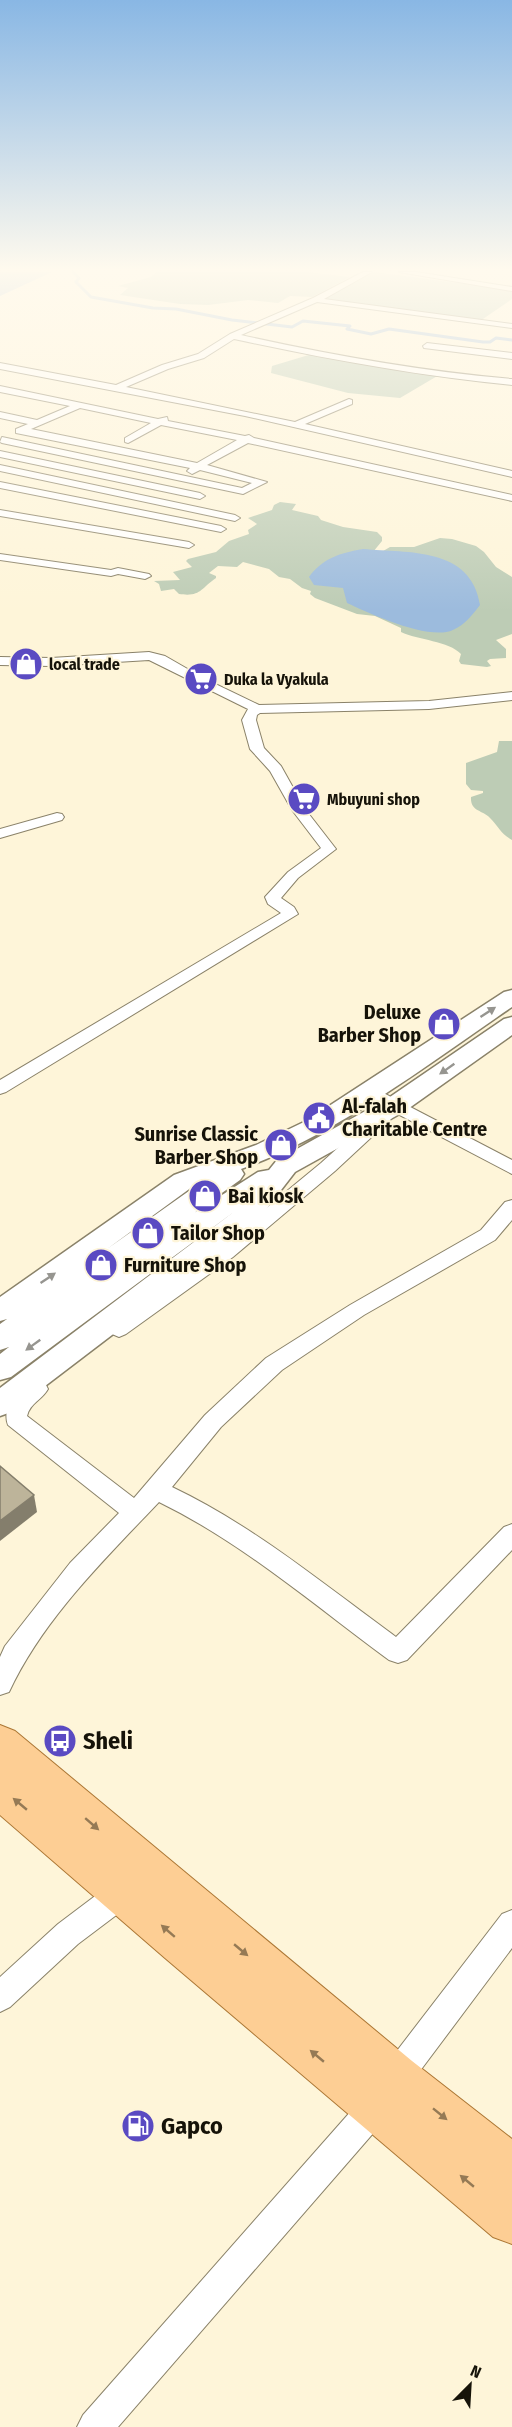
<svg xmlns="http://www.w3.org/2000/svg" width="512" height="2427" viewBox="0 0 512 2427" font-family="'Fira Sans Condensed',sans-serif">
<rect width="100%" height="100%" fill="#fef5d9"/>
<!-- green -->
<g fill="#bdccb5">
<polygon points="156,272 307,272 350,277 312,297 290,296 278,303 248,300 208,305 180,304 120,295 128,288 118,286 151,277"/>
<polygon points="374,272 512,290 512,299 480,321 324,299"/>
<polygon points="312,354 439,375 400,398 348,393 271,373 272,366"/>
<path d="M280,502L296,504L292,510L318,516L321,520L343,527L377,532L382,537V541L373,552L378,554L390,547H414L440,538L452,539L476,546L484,552L496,567L512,577V634L496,640L506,649V658L490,659L487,661L491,666L487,667L461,664L459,661L461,654C449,641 418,640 401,632V628L375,616L357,614L315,598L310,594L311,591L302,588L290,579L279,577L269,569L243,562L237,567L218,566L209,573L216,576V578C200,589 201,597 179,594L174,589L161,591L159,584L154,581L180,580L173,572L192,567L186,561L188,559L216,552L229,541L249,534L248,530L257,524L248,518L272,510L274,505Z"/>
<path d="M499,741H512V840C501,834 498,826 490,818C483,810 470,812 471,797L483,793V791L471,790L466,784V763L497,752Z"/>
</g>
<!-- water -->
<g fill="#9cbbdd">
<polygon points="0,272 52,272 0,296"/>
<path d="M363,549C409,553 471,547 480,605C473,614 465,625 453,630C429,641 371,614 347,603L343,588L314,585L309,577C323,558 340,553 363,549Z"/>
</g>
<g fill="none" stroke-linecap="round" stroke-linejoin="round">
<!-- stream -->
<polyline stroke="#9cbbdd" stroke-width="3" points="73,272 79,278 76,282 91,297 153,308 176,309 232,320 292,327 303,321 350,326 347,329 371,334 389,329 483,342 490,342 496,338 512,340"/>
<!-- street casing -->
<g stroke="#8a8269" stroke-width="2">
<g id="street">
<path d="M363,272H372L324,299L512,324V328L317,302L241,335C330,355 421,371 512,379V385C419,376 326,359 234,339L204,358L168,369L126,387L295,422L349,399L352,400V404L305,424L512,471V477L245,416L0,369V363L116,385L162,365L198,354L230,334L313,298Z"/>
<polygon points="399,272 416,272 512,287 512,291"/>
<polygon points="427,343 512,353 512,359 424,348 423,346"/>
<path d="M0,386L158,419L167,417L168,421L245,436L249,435L254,438L512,495V501L248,443L207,465L267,482L243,494L2,443L0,442L2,437L242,488L252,483L200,470L192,474L187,471L190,468L16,433V429L28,424L0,418V412L37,420L70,406L0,392ZM80,408L151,423L125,438V442L128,443L161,425L237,440L197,463L31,429Z"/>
<polygon points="0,451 200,493 205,496 200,499 0,457"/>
<polygon points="0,465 235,515 240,518 235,521 0,471"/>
<polygon points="0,482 221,526 226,529 221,532 0,488"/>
<polygon points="0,510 189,542 194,545 189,548 0,516"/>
<polygon points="0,554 111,570 118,568 149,574 151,576 145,579 118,574 111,576 0,560"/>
<polygon points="149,652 165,656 205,679 259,705 429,701 512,692 512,700 429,709 260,713 257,715 256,720 264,748 281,766 305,809 336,849 298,878 281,898 294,907 298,914 6,1092 0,1094 0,1080 281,913 268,904 265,897 288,872 321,848 292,810 270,771 250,749 242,720 248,709 149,660 51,666 0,665 0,657 51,658"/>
<polygon points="57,813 62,814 64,817 62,820 0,838 0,829"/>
<polygon points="370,1086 512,1160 512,1174 392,1111 394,1115 391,1119 335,1171 233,1257 126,1334 119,1337 112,1334 109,1329 112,1324 219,1247 321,1163 379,1111 391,1111 364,1096 361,1092 364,1088"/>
<path d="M512,1200V1220L495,1240L364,1315L282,1370L221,1427L172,1487C254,1526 323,1584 396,1637L504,1527L512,1524V1550L407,1660L398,1663L389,1660C314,1605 243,1543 159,1502C104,1560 43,1619 9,1692L0,1695V1657L5,1646L70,1563L119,1513L8,1425C0,1405 24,1377 45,1383L48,1389C42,1400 30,1403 27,1416L134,1498L205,1415L266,1358L350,1305L481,1230L505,1202Z"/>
<polygon points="125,1877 135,1881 139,1891 135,1901 78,1944 10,2007 0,2012 0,1977 58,1924 115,1881"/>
<polygon points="512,1910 512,1948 405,2091 394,2095 389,2093 393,2104 389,2115 118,2427 77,2427 83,2415 367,2093 378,2089 383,2091 379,2080 383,2069 502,1914"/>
</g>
</g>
<!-- secondary casing -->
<g stroke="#8a8269" stroke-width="3">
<path id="secondary" d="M512,990V1007C425,1066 340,1133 241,1169L244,1174L240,1180L194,1213L258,1172L269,1170L277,1160L387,1099L504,1019L512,1017V1035L405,1111L295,1172L251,1229L11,1412L0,1416V1388L235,1211L11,1377L0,1380V1354L9,1347L0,1350V1324L7,1319L0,1321V1297L174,1175L256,1145L306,1121L504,992ZM196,1186L107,1249L192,1187Z"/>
</g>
<!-- primary casing -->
<g stroke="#ac7735" stroke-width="2">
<polygon id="primary" points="0,1725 15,1731 412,2061 512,2139 512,2244 493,2237 165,1958 0,1815"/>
</g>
<!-- street -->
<use href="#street" fill="#fff" fill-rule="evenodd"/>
<!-- secondary -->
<use href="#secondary" fill="#fff" fill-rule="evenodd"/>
<!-- primary -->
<use href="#primary" fill="#fdce94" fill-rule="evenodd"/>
</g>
<!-- shaded-wall -->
<polygon fill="#847e6c" points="34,1495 37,1512 0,1541 0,1521"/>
<!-- building -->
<polygon fill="#bdb49a" stroke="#847e6c" stroke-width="1.5" points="0,1466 34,1495 0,1521"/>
<!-- one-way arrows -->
<defs><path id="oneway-solid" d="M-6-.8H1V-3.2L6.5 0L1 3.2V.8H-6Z" transform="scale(1.5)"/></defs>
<g fill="#969590">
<use href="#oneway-solid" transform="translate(488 1012) rotate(-33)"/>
<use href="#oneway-solid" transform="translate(447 1069) rotate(145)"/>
<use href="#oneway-solid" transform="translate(48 1278) rotate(-34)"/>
<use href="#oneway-solid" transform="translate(33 1345) rotate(144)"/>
</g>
<g fill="#957a55">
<use href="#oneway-solid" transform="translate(20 1804) rotate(-140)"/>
<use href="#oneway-solid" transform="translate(92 1824) rotate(41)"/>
<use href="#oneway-solid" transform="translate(168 1931) rotate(-139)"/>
<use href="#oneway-solid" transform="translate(241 1950) rotate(40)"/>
<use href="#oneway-solid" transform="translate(317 2056) rotate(-140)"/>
<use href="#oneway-solid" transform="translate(440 2114) rotate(39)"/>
<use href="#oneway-solid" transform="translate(467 2181) rotate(-140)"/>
</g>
<!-- sky -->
<linearGradient id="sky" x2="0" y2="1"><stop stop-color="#89b7e4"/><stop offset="0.44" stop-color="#fffaee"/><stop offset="1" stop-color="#fffaee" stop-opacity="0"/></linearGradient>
<rect width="512" height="612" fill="url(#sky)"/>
<!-- icons -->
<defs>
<g id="shop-disc" transform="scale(1.725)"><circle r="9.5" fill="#5a4ac2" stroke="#fef5d9"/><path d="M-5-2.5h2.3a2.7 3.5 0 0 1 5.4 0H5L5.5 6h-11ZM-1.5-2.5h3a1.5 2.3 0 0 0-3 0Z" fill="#fff"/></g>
<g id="supermarket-disc" transform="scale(1.725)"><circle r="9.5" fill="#5a4ac2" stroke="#fef5d9"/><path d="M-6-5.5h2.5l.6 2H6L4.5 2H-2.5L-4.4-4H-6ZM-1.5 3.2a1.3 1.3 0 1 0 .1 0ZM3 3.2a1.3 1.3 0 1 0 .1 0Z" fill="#fff"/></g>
<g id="civic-disc" transform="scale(1.725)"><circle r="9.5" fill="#5a4ac2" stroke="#fef5d9"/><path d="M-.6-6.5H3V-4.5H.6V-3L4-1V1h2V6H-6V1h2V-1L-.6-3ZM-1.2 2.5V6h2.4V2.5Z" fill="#fff"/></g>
<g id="bus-disc" transform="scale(1.725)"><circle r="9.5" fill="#5a4ac2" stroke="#fef5d9"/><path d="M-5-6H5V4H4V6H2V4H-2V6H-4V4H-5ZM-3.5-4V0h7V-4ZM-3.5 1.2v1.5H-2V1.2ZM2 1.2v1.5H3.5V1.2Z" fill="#fff"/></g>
<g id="fuel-disc" transform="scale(1.725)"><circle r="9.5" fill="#5a4ac2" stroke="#fef5d9"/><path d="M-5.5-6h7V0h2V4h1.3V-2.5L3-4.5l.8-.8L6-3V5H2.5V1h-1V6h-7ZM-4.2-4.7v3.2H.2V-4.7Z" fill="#fff"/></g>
</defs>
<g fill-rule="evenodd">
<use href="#shop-disc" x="26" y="664"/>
<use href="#supermarket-disc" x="201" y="679"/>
<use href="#supermarket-disc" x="304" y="799"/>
<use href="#shop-disc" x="444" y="1024"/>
<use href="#civic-disc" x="319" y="1118"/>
<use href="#shop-disc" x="281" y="1145"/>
<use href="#shop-disc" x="205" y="1196"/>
<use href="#shop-disc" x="148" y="1233"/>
<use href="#shop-disc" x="101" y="1265"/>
<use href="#bus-disc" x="60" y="1741"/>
<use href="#fuel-disc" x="138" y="2126"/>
</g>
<g text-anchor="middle" stroke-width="4.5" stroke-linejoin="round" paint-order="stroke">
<!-- far-poi labels -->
<g font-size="16" font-weight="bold" fill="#161309" stroke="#fef5d9" text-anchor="start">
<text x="49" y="670">local trade</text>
<text x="224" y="685">Duka la Vyakula</text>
<text x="327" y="805">Mbuyuni shop</text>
</g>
<!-- poi labels -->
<g font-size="20" font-weight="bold" fill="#161309" stroke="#fef5d9" text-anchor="start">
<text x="421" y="1019" text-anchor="end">Deluxe<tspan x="421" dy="23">Barber Shop</tspan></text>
<text x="342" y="1113">Al-falah<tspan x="342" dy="23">Charitable Centre</tspan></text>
<text x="258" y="1141" text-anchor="end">Sunrise Classic<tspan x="258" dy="23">Barber Shop</tspan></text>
<text x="228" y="1203">Bai kiosk</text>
<text x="171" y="1240">Tailor Shop</text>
<text x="124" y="1272">Furniture Shop</text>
</g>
<!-- near-poi labels -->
<g font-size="24" font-weight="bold" fill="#161309" stroke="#fef5d9" text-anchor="start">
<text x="83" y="1749">Sheli</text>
<text x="161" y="2134">Gapco</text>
</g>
</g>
<!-- north arrow -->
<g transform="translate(470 2385) rotate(24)" stroke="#fef5d9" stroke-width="4.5" paint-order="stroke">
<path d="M0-4.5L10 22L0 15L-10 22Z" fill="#161309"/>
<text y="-9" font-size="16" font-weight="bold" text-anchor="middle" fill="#161309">N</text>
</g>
</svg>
